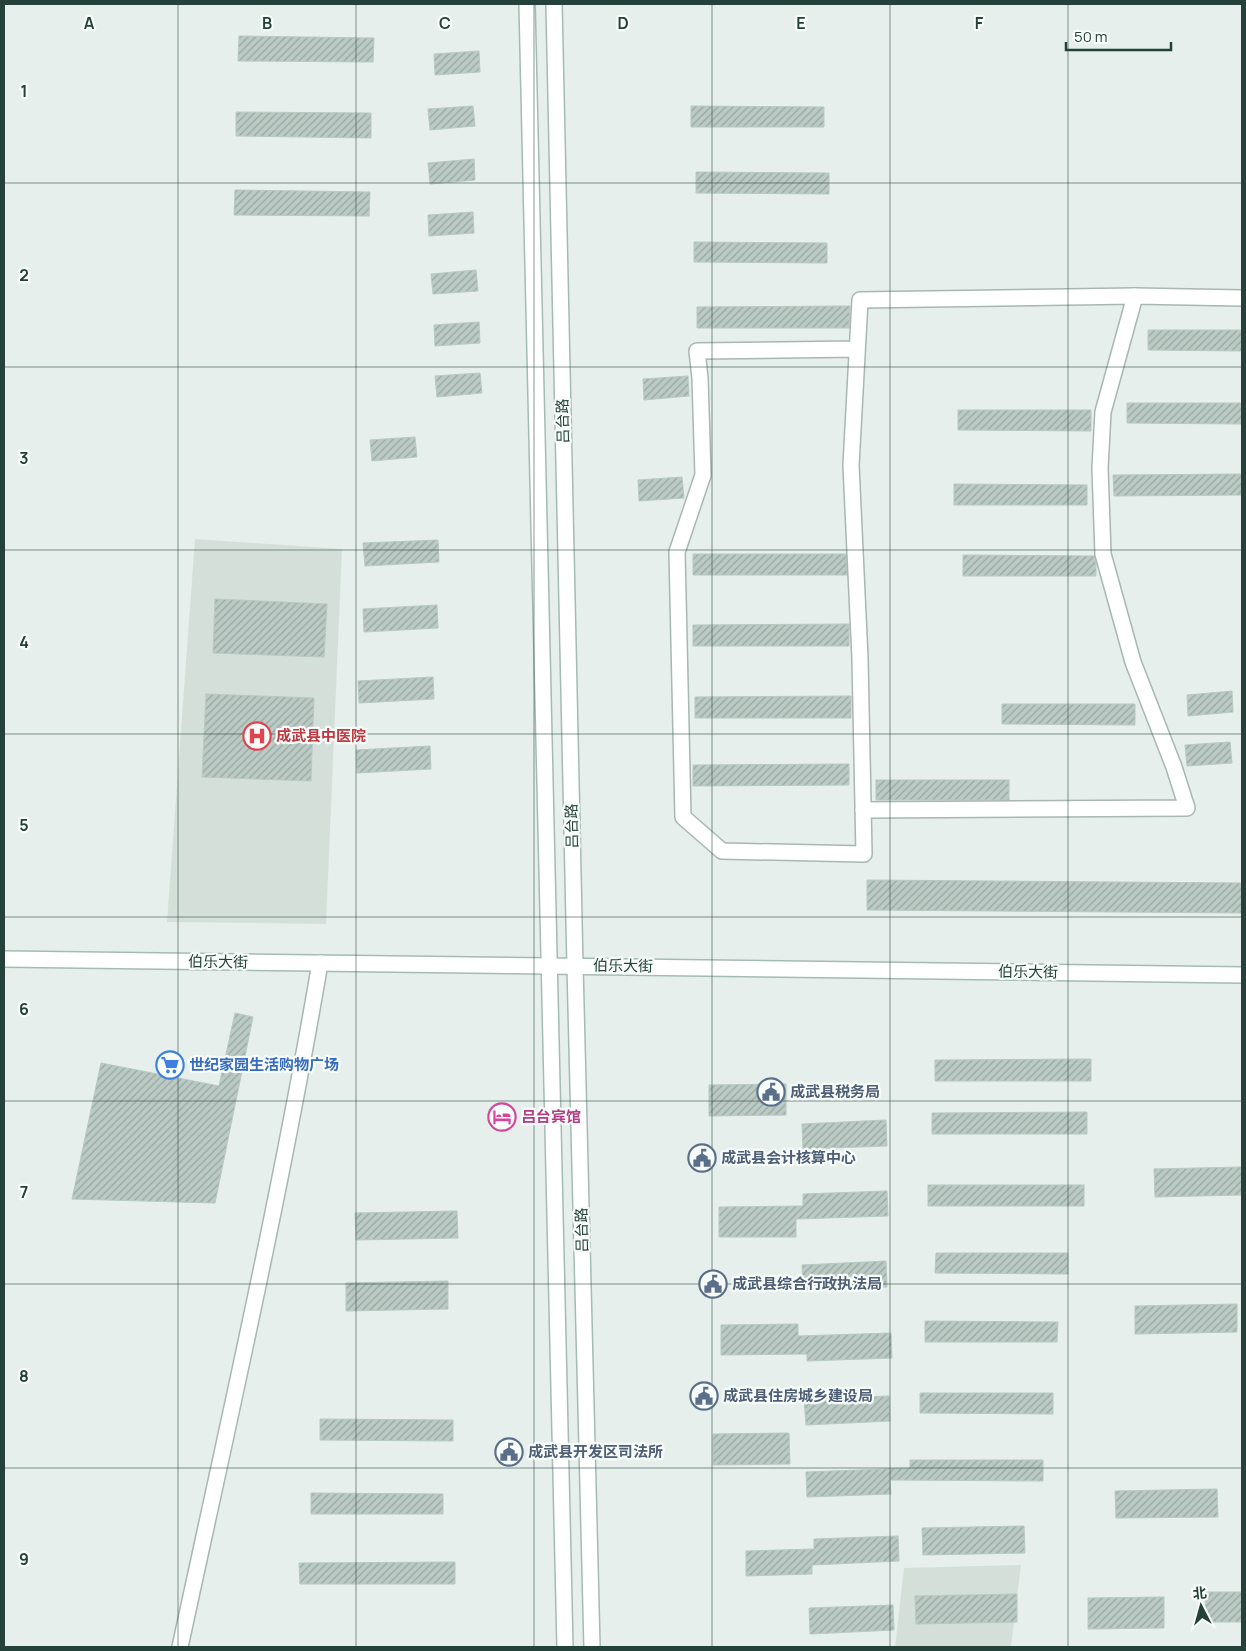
<svg xmlns="http://www.w3.org/2000/svg" width="1246" height="1651" viewBox="0 0 1246 1651" font-family="Manrope,'Noto Sans SC',sans-serif">
<defs>
<pattern id="building-hatch" width="6" height="6" patternUnits="userSpaceOnUse" patternTransform="scale(1.25)"><rect width="6" height="6" fill="#bbcac4"/><path d="M-1 1l2-2M0 6l6-6M5 7l2-2" fill="none" stroke="#98a6a0"/></pattern>
</defs>
<rect width="100%" height="100%" fill="#e6efeb"/>
<!-- built -->
<g fill="#d4dfda">
<polygon points="195,539 342,549 326,924 167,922"/>
<polygon points="1021,1565 1011,1647 895,1647 904,1568"/>
</g>
<!-- building -->
<g fill="url(#building-hatch)" stroke="#b8c9c2">
<polygon points="239,36 374,38 373,62 238,61"/>
<polygon points="479,51 480,72 435,75 434,54"/>
<polygon points="473,106 475,126 430,130 428,109"/>
<polygon points="691,106 824,107 824,127 691,127"/>
<polygon points="236,112 371,113 371,138 236,136"/>
<polygon points="474,159 475,180 430,184 428,163"/>
<polygon points="696,172 829,173 829,194 696,193"/>
<polygon points="235,190 370,192 369,216 234,215"/>
<polygon points="473,212 474,233 429,236 428,215"/>
<polygon points="694,242 827,243 827,263 694,262"/>
<polygon points="476,270 478,291 433,294 431,274"/>
<polygon points="850,306 849,328 697,328 697,307"/>
<polygon points="479,322 480,343 435,346 434,325"/>
<polygon points="1148,330 1242,330 1242,351 1148,350"/>
<polygon points="480,373 482,393 437,397 435,376"/>
<polygon points="688,376 689,396 644,400 643,379"/>
<polygon points="1127,403 1242,403 1242,424 1127,423"/>
<polygon points="958,410 1091,410 1091,431 958,430"/>
<polygon points="415,437 417,457 372,461 370,440"/>
<polygon points="1242,474 1242,495 1114,496 1113,475"/>
<polygon points="682,477 684,498 639,501 638,480"/>
<polygon points="954,484 1087,485 1087,505 954,505"/>
<polygon points="438,540 439,562 365,566 363,543"/>
<polygon points="693,554 846,554 847,575 693,575"/>
<polygon points="963,555 1094,556 1096,564 1096,576 963,576"/>
<polygon points="215,599 327,604 324,657 213,653"/>
<polygon points="437,605 438,628 364,632 363,609"/>
<polygon points="849,624 849,646 693,646 693,625"/>
<polygon points="433,677 434,699 359,703 358,681"/>
<polygon points="1232,691 1233,712 1188,716 1187,695"/>
<polygon points="206,694 314,698 311,781 202,777"/>
<polygon points="851,696 851,718 695,718 695,697"/>
<polygon points="1002,704 1135,704 1135,725 1002,724"/>
<polygon points="1230,742 1232,763 1187,766 1185,745"/>
<polygon points="430,746 431,769 357,773 356,750"/>
<polygon points="849,764 849,785 693,786 693,765"/>
<rect x="876" y="780" width="133" height="20"/>
<polygon points="867,880 1242,883 1242,913 867,910"/>
<polygon points="235,1013 253,1017 215,1203 72,1199 101,1063 219,1086"/>
<polygon points="1091,1059 1091,1081 935,1081 935,1060"/>
<polygon points="786,1084 786,1115 709,1116 709,1085"/>
<polygon points="1087,1112 1087,1134 932,1134 932,1113"/>
<polygon points="886,1120 887,1146 803,1149 802,1124"/>
<polygon points="1242,1167 1242,1195 1155,1197 1154,1169"/>
<rect x="928" y="1185" width="156" height="21"/>
<polygon points="887,1191 888,1216 796,1219 796,1237 719,1237 719,1207 803,1206 803,1194"/>
<polygon points="457,1211 458,1238 356,1240 355,1213"/>
<polygon points="936,1253 1068,1253 1068,1274 935,1273"/>
<polygon points="886,1261 887,1287 803,1290 802,1265"/>
<polygon points="448,1281 448,1309 346,1311 346,1283"/>
<polygon points="1237,1304 1237,1332 1135,1334 1135,1306"/>
<polygon points="925,1321 1058,1322 1057,1342 925,1342"/>
<polygon points="798,1324 798,1336 891,1333 892,1358 807,1361 807,1354 721,1355 721,1325"/>
<polygon points="920,1393 1053,1393 1053,1414 920,1413"/>
<polygon points="889,1396 890,1421 806,1425 804,1399"/>
<polygon points="320,1419 453,1420 453,1441 320,1440"/>
<polygon points="789,1433 790,1464 713,1465 713,1434"/>
<polygon points="910,1460 1043,1460 1043,1481 890,1480 891,1494 807,1497 806,1472 910,1468"/>
<polygon points="1217,1489 1218,1517 1116,1518 1115,1491"/>
<polygon points="311,1493 443,1494 443,1514 311,1514"/>
<polygon points="1024,1526 1025,1553 923,1555 922,1528"/>
<polygon points="898,1536 899,1561 812,1565 812,1574 746,1576 746,1551 814,1549 814,1539"/>
<polygon points="455,1562 455,1584 300,1584 299,1563"/>
<polygon points="1205,1592 1242,1592 1242,1622 1206,1622"/>
<polygon points="1017,1594 1017,1622 916,1624 915,1596"/>
<polygon points="1164,1597 1164,1628 1088,1629 1088,1598"/>
<polygon points="893,1605 894,1630 810,1634 809,1608"/>
</g>
<g fill="none" stroke-linecap="round" stroke-linejoin="round">
<!-- street casing -->
<g stroke="#a8b7b2" stroke-width="18">
<g id="street">
<polyline points="857,349 697,351 700,378 703,475 677,552 683,817 722,851 864,854 860,658 851,465 860,300 1135,296"/>
<polyline points="863,810 1187,808 1174,767 1133,662 1103,554 1100,468 1103,412 1135,296 1242,298"/>
<path d="M180,1647C229,1420 281,1192 320,963"/>
</g>
</g>
<!-- secondary casing -->
<g stroke="#a4bbb3" stroke-width="18">
<g id="secondary">
<polyline points="527,4 565,1647"/>
<polyline points="554,4 575,966 592,1647"/>
<polyline points="4,959 1242,975"/>
</g>
</g>
<!-- street -->
<use href="#street" stroke="#fff" stroke-width="15"/>
<!-- secondary -->
<use href="#secondary" stroke="#fff" stroke-width="15"/>
</g>
<!-- grid -->
<path fill="none" stroke="#24413a" stroke-width="1" stroke-opacity="0.55" d="M178,4V1647M356,4V1647M534,4V1647M712,4V1647M890,4V1647M1068,4V1647M4,183H1242M4,367H1242M4,550H1242M4,734H1242M4,917H1242M4,1101H1242M4,1284H1242M4,1468H1242"/>
<!-- icons -->
<defs>
<g id="hospital-ring" transform="scale(1.4375)"><circle r="9.5" fill="#f7fbf9" stroke="#e0444e" stroke-width="1.5"/><path d="M-5-5h3v3.5h4V-5h3V5h-3V1.5h-4V5h-3Z" fill="#e0444e"/></g>
<g id="supermarket-ring" transform="scale(1.4375)"><circle r="9.5" fill="#f7fbf9" stroke="#3f7fe0" stroke-width="1.5"/><path d="M-6-5.5h2.5l.6 2H6L4.5 2H-2.5L-4.4-4H-6ZM-1.5 3.2a1.3 1.3 0 1 0 .1 0ZM3 3.2a1.3 1.3 0 1 0 .1 0Z" fill="#3f7fe0"/></g>
<g id="civic-ring" transform="scale(1.4375)"><circle r="9.5" fill="#f7fbf9" stroke="#5c6f8a" stroke-width="1.5"/><path d="M-.6-6.5H3V-4.5H.6V-3L4-1V1h2V6H-6V1h2V-1L-.6-3ZM-1.2 2.5V6h2.4V2.5Z" fill="#5c6f8a"/></g>
<g id="hotel-ring" transform="scale(1.4375)"><circle r="9.5" fill="#f7fbf9" stroke="#d1479c" stroke-width="1.5"/><path d="M-6-4.5h1.5V1H6V5H4.5V3h-9V5H-6ZM-4 0a1.8 1.8 0 1 1 3.6 0ZM.5 0V-2.5h3Q6-2.5 6 0Z" fill="#d1479c"/></g>
</defs>
<g fill-rule="evenodd">
<use href="#hospital-ring" x="257" y="736"/>
<use href="#supermarket-ring" x="170" y="1065"/>
<use href="#civic-ring" x="771" y="1092"/>
<use href="#hotel-ring" x="502" y="1117"/>
<use href="#civic-ring" x="702" y="1158"/>
<use href="#civic-ring" x="713" y="1284"/>
<use href="#civic-ring" x="704" y="1396"/>
<use href="#civic-ring" x="509" y="1452"/>
</g>
<g text-anchor="middle" stroke-width="4.5" stroke-linejoin="round" paint-order="stroke">
<!-- street labels -->
<g font-size="15" fill="#24413a" stroke="#f7fbf9">
<text transform="translate(563 421) rotate(-91)" y="5">吕台路</text>
<text transform="translate(572 826) rotate(-91)" y="5">吕台路</text>
<text transform="translate(218 962) rotate(1)" y="5">伯乐大街</text>
<text transform="translate(623 966) rotate(1)" y="5">伯乐大街</text>
<text transform="translate(1028 972) rotate(1)" y="5">伯乐大街</text>
<text transform="translate(582 1230) rotate(-91)" y="5">吕台路</text>
</g>
<!-- health labels -->
<g font-size="15" font-weight="bold" fill="#be3a42" stroke="#f7fbf9" text-anchor="start">
<text x="276" y="741">成武县中医院</text>
</g>
<!-- shop labels -->
<g font-size="15" font-weight="bold" fill="#366cbe" stroke="#f7fbf9" text-anchor="start">
<text x="189" y="1070">世纪家园生活购物广场</text>
</g>
<!-- service labels -->
<g font-size="15" font-weight="bold" fill="#4e5e75" stroke="#f7fbf9" text-anchor="start">
<text x="790" y="1097">成武县税务局</text>
<text x="721" y="1163">成武县会计核算中心</text>
<text x="732" y="1289">成武县综合行政执法局</text>
<text x="723" y="1401">成武县住房城乡建设局</text>
<text x="528" y="1457">成武县开发区司法所</text>
</g>
<!-- hotel labels -->
<g font-size="15" font-weight="bold" fill="#b23c85" stroke="#f7fbf9" text-anchor="start">
<text x="521" y="1122">吕台宾馆</text>
</g>
</g>
<g font-size="16" text-anchor="middle" font-weight="bold" fill="#24413a" stroke="#f7fbf9" stroke-width="4.5" stroke-linejoin="round" paint-order="stroke">
<text x="89" y="29">A</text>
<text x="267" y="29">B</text>
<text x="445" y="29">C</text>
<text x="623" y="29">D</text>
<text x="801" y="29">E</text>
<text x="979" y="29">F</text>
<text x="24" y="97">1</text>
<text x="24" y="281">2</text>
<text x="24" y="464">3</text>
<text x="24" y="648">4</text>
<text x="24" y="831">5</text>
<text x="24" y="1015">6</text>
<text x="24" y="1198">7</text>
<text x="24" y="1382">8</text>
<text x="24" y="1565">9</text>
</g>
<!-- border -->
<rect width="1246" height="1651" fill="none" stroke="#24413a" stroke-width="10"/>
<!-- north arrow -->
<g transform="translate(1201 1606) rotate(354)" stroke="#f7fbf9" stroke-width="4" paint-order="stroke">
<path d="M0-4L9 19L0 12L-9 19Z" fill="#24413a"/>
<text y="-8" font-size="14" font-weight="bold" text-anchor="middle" fill="#24413a">北</text>
</g>
<!-- scale -->
<path d="M1066 42v8h105v-8" fill="none" stroke="#24413a" stroke-width="2.5"/>
<text x="1074" y="42" font-size="15" fill="#24413a" stroke="#f7fbf9" stroke-width="4" paint-order="stroke">50 m</text>
</svg>
